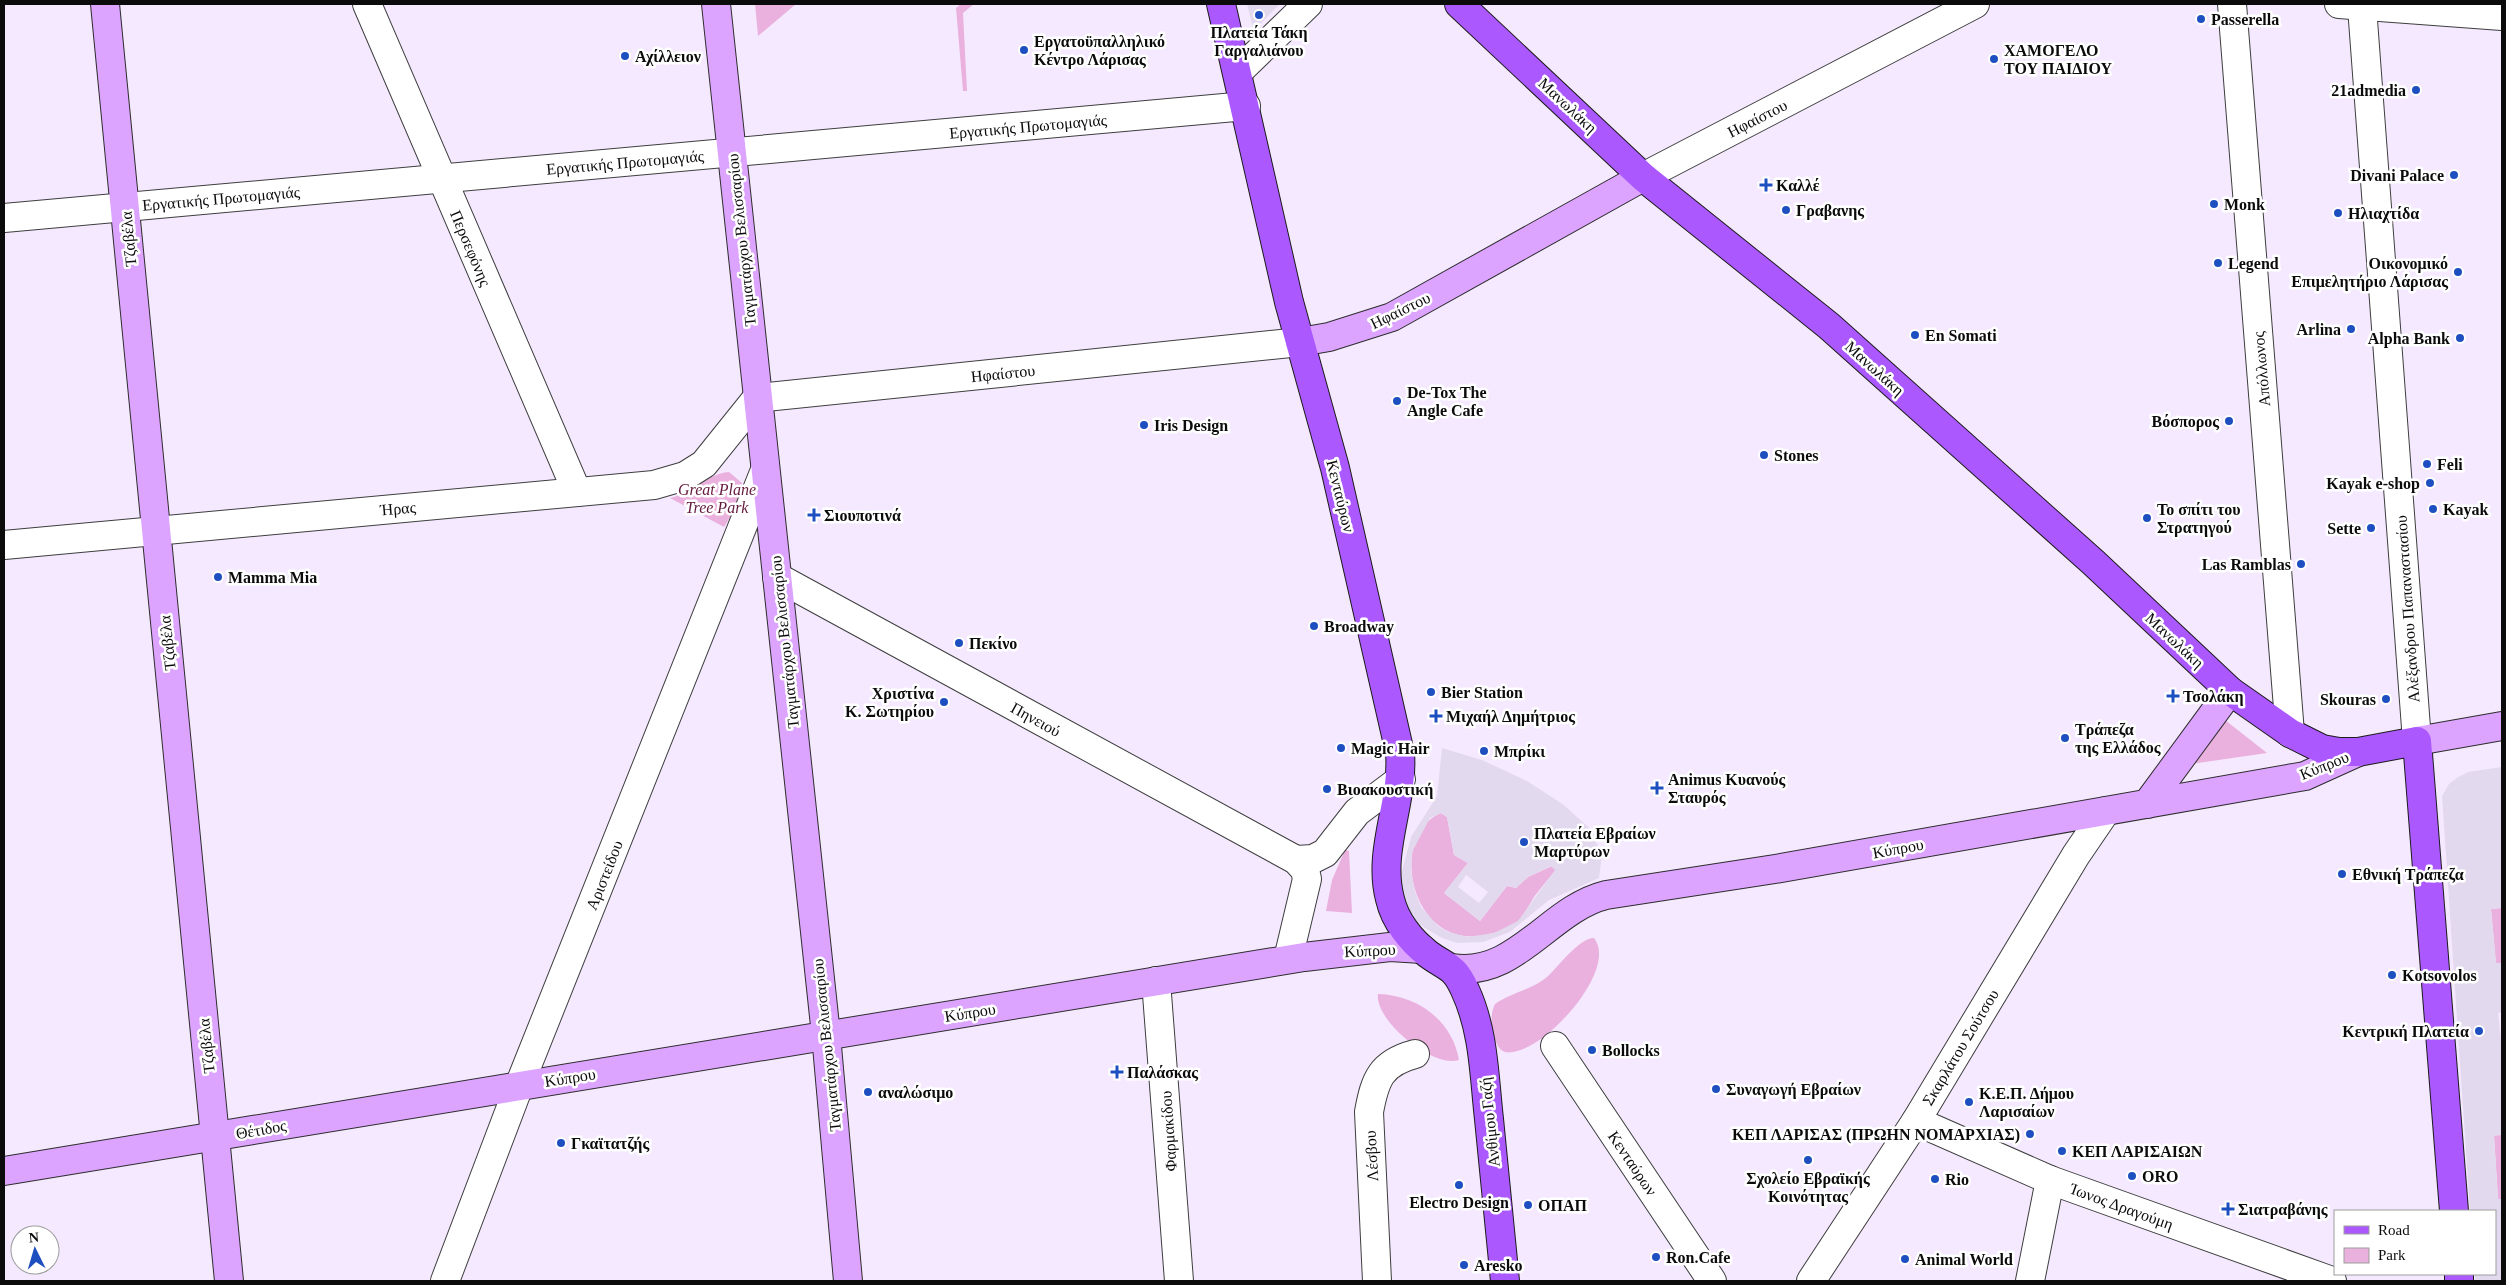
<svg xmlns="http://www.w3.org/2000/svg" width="2506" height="1285" viewBox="0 0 2506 1285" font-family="Georgia,serif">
<rect width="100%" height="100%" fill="#f5e9ff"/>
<!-- green -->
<g fill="#eab1de">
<polygon points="755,4 796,4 758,36"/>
<polygon points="961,4 974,4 963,13 967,91 963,91 956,8"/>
<path d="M729,472L742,483L744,495L724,527L670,498C692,494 706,474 729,472Z"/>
<polygon points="2225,720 2267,753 2191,764"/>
<path d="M1441,813L1447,817L1454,855L1468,863L1444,893L1480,921L1507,886L1516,888L1528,877L1552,866L1556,870C1548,879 1541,888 1534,897C1529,905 1524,916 1517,922C1509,928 1499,932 1489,934C1411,955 1386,836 1441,813Z"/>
<polygon points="1345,850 1349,851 1352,913 1326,911 1332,880"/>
<polygon points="2502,908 2502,963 2496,963 2491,909"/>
<path d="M1594,938C1620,970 1539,1059 1505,1052C1499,1050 1496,1043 1494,1037C1491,1026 1490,1014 1495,1004C1511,993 1531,990 1547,977C1558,967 1579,938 1594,938Z"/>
<path d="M1378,994C1417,995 1452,1020 1459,1060C1433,1069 1374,1020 1378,994Z"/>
<polygon points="2494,1135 2502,1135 2502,1199 2498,1199"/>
</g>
<!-- plaza -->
<g fill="#e3d9ee" fill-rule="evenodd">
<polygon points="1247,4 1280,4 1258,26 1253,28"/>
<path d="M1442,748L1482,760L1527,781L1564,805L1589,828L1602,854L1599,878L1549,900L1510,932L1483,942L1457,943L1442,938L1422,926L1412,916L1404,899L1400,878L1411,837L1437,796ZM1441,813L1447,817L1454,855L1468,863L1444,893L1480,921L1507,886L1516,888L1528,877L1551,866L1555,870L1518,921L1494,933L1468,937L1448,932L1438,926L1421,907L1415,892L1411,871L1412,852L1430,818ZM1466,875L1488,892L1479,903L1458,887Z"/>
<polygon points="2502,767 2502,908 2491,909 2496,963 2502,963 2502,1012 2498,1013 2502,1050 2502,1135 2494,1136 2498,1199 2502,1199 2502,1281 2475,1281 2475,1274 2495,1274 2495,1211 2470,1211 2442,796 2449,784 2458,777 2468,772"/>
</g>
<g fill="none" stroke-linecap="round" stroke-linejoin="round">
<!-- street casing -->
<g stroke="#3e3e3e" stroke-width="30">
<g id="street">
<polyline points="367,4 577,492"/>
<polyline points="2232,4 2290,733"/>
<polyline points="2339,4 2502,16"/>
<polyline points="2362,7 2417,741"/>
<polyline points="1238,72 1308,4"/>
<polyline points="1643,177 1975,4"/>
<polyline points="4,218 1246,106"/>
<polyline points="4,545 654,485 685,476 704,464 757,398 1300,342"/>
<polyline points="777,577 1296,860 1305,870 1307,879 1288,959"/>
<polyline points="1296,860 1313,859 1325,853 1357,812 1401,779"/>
<polyline points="1156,981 1179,1281"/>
<polyline points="1555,1046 1712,1281"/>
<polyline points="1916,1121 2050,1180 2332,1281"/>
<polyline points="445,1281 519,1086 765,470"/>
<path d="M1377,1281L1369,1112C1375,1079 1381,1063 1415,1054"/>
<polyline points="1811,1281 1916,1121 2076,855 2106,811"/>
<polyline points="2030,1281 2050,1180"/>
</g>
</g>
<!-- secondary casing -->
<g stroke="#2d2d2d" stroke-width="30">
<g id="secondary">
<polyline points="105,4 229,1281"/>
<polyline points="716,4 826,1035 848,1281"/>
<polyline points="1300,342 1329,337 1392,317 1643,177"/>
<polyline points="2417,741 2502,726"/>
<polyline points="2147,804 2230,691"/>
<path d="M1452,968C1516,978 1549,909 1606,895L1775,869L2305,776L2358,752"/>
<polyline points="4,1171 1304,957 1390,947 1422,949"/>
</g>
</g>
<!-- primary casing -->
<g stroke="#1c1c1c" stroke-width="30">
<g id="primary">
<path d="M1221,4L1289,302L1335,468L1400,753C1404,803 1377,850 1390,899C1395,921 1411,941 1428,954C1447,968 1454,965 1465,990C1484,1031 1484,1075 1489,1119C1494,1173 1500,1227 1505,1281"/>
<polyline points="1459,4 1643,177 1829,326 2094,563 2230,691 2290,733 2322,749 2339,752 2358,752 2417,741 2454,1211"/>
<polyline points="2459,1274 2459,1281"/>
</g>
</g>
<!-- street -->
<use href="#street" stroke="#fff" stroke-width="28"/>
<!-- secondary -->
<use href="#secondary" stroke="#dda4ff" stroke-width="28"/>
<!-- primary -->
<use href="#primary" stroke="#ab59ff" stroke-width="28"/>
</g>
<!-- markers -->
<g fill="#1e4fc0" stroke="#fff" stroke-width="2">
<circle cx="1259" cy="15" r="5"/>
<circle cx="2201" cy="19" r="5"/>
<circle cx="1024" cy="50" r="5"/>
<circle cx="625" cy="56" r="5"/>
<circle cx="1994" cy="59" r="5"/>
<circle cx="2416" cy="90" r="5"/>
<circle cx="2454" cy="175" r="5"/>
<path d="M1763.5 177.5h5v5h5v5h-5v5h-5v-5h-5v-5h5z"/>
<circle cx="2214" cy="204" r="5"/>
<circle cx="1786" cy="210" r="5"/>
<circle cx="2338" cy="213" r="5"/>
<circle cx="2218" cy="263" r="5"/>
<circle cx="2458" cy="272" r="5"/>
<circle cx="2351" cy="329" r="5"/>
<circle cx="1915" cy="335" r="5"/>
<circle cx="2460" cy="338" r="5"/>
<circle cx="1397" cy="401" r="5"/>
<circle cx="2229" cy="421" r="5"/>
<circle cx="1144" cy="425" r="5"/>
<circle cx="1764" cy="455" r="5"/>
<circle cx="2427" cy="464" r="5"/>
<circle cx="2430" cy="483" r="5"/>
<circle cx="2433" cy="509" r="5"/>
<path d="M811.5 507.5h5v5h5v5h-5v5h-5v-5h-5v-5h5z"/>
<circle cx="2147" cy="518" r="5"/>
<circle cx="2371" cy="528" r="5"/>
<circle cx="2301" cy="564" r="5"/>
<circle cx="218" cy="577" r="5"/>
<circle cx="1314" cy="626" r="5"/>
<circle cx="959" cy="643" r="5"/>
<circle cx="1431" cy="692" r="5"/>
<path d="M2170.5 688.5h5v5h5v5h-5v5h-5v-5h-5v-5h5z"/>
<circle cx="2386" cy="699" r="5"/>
<circle cx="944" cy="702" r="5"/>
<path d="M1433.5 708.5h5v5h5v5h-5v5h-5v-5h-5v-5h5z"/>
<circle cx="2065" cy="738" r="5"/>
<circle cx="1341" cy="748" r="5"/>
<circle cx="1484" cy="751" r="5"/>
<path d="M1654.5 780.5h5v5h5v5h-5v5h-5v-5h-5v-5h5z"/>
<circle cx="1327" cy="789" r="5"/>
<circle cx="1524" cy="842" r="5"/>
<circle cx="2342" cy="874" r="5"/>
<circle cx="2392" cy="975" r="5"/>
<circle cx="2479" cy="1031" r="5"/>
<circle cx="1592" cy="1050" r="5"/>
<path d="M1114.5 1064.5h5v5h5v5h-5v5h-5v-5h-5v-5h5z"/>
<circle cx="1716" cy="1089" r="5"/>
<circle cx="868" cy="1092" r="5"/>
<circle cx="1969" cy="1102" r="5"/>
<circle cx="2030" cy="1134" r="5"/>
<circle cx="561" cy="1143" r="5"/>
<circle cx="2062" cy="1151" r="5"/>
<circle cx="1808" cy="1160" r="5"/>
<circle cx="2132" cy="1176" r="5"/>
<circle cx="1935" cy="1179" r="5"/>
<circle cx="1459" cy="1185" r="5"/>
<circle cx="1528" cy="1205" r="5"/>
<path d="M2225.5 1201.5h5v5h5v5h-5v5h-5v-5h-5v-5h5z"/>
<circle cx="1656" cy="1257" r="5"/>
<circle cx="1905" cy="1259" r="5"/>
<circle cx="1464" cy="1265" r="5"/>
</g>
<g text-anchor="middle" stroke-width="5" stroke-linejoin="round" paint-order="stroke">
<!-- poi labels -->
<g font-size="16" font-weight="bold" fill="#0b0b0b" stroke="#fff" text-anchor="start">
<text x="2211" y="25">Passerella</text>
<text x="1259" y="38" text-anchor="middle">Πλατεία Τάκη<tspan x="1259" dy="18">Γαργαλιάνου</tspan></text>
<text x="1034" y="47">Εργατοϋπαλληλικό<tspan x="1034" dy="18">Κέντρο Λάρισας</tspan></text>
<text x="2004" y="56">ΧΑΜΟΓΕΛΟ<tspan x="2004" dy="18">ΤΟΥ ΠΑΙΔΙΟΥ</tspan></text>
<text x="635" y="62">Αχίλλειον</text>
<text x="2406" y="96" text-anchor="end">21admedia</text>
<text x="2444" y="181" text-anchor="end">Divani Palace</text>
<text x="1776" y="191">Καλλέ</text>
<text x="2224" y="210">Monk</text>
<text x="1796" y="216">Γραβανης</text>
<text x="2348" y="219">Ηλιαχτίδα</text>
<text x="2228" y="269">Legend</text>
<text x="2448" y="269" text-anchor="end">Οικονομικό<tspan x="2448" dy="18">Επιμελητήριο Λάρισας</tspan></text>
<text x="2341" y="335" text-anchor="end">Arlina</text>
<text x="1925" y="341">En Somati</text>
<text x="2450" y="344" text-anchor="end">Alpha Bank</text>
<text x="1407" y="398">De-Tox The<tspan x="1407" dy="18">Angle Cafe</tspan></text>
<text x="2219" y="427" text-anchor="end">Βόσπορος</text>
<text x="1154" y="431">Iris Design</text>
<text x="1774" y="461">Stones</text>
<text x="2437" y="470">Feli</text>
<text x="2420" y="489" text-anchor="end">Kayak e-shop</text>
<text x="2157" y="515">Το σπίτι του<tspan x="2157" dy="18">Στρατηγού</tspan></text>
<text x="2443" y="515">Kayak</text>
<text x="824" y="521">Σιουποτινά</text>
<text x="2361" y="534" text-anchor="end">Sette</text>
<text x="2291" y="570" text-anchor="end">Las Ramblas</text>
<text x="228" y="583">Mamma Mia</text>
<text x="1324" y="632">Broadway</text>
<text x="969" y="649">Πεκίνο</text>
<text x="1441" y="698">Bier Station</text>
<text x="934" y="699" text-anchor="end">Χριστίνα<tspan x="934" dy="18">Κ. Σωτηρίου</tspan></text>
<text x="2183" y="702">Τσολάκη</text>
<text x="2376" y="705" text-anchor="end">Skouras</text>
<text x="1446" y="722">Μιχαήλ Δημήτριος</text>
<text x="2075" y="735">Τράπεζα<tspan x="2075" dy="18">της Ελλάδος</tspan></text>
<text x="1351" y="754">Magic Hair</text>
<text x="1494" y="757">Μπρίκι</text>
<text x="1668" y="785">Animus Κυανούς<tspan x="1668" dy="18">Σταυρός</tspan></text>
<text x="1337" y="795">Βιοακουστική</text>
<text x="1534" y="839">Πλατεία Εβραίων<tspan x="1534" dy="18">Μαρτύρων</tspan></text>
<text x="2352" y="880">Εθνική Τράπεζα</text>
<text x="2402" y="981">Kotsovolos</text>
<text x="2469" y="1037" text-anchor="end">Κεντρική Πλατεία</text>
<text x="1602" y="1056">Bollocks</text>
<text x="1127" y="1078">Παλάσκας</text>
<text x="1726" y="1095">Συναγωγή Εβραίων</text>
<text x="878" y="1098">αναλώσιμο</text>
<text x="1979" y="1099">Κ.Ε.Π. Δήμου<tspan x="1979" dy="18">Λαρισαίων</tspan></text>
<text x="2020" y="1140" text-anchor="end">ΚΕΠ ΛΑΡΙΣΑΣ (ΠΡΩΗΝ ΝΟΜΑΡΧΙΑΣ)</text>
<text x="571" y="1149">Γκαϊτατζής</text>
<text x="2072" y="1157">ΚΕΠ ΛΑΡΙΣΑΙΩΝ</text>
<text x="2142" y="1182">ORO</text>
<text x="1808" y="1184" text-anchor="middle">Σχολείο Εβραϊκής<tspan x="1808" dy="18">Κοινότητας</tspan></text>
<text x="1945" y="1185">Rio</text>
<text x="1459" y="1208" text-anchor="middle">Electro Design</text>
<text x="1538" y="1211">ΟΠΑΠ</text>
<text x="2238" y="1215">Σιατραβάνης</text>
<text x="1666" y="1263">Ron.Cafe</text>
<text x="1915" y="1265">Animal World</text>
<text x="1474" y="1271">Aresko</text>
</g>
<!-- street labels -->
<g font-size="16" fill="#0b0b0b" stroke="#fff">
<text transform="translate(1568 105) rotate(43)" y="6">Μανωλάκη</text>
<text transform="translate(1757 118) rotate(-27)" y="6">Ηφαίστου</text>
<text transform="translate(1028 126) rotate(-5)" y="6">Εργατικής Πρωτομαγιάς</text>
<text transform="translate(625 162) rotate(-5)" y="6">Εργατικής Πρωτομαγιάς</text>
<text transform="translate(221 198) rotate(-5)" y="6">Εργατικής Πρωτομαγιάς</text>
<text transform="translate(128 239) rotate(-95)" y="6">Τζαβέλα</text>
<text transform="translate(741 240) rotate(-96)" y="6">Ταγματάρχου Βελισσαρίου</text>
<text transform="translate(471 248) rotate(67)" y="6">Περσεφόνης</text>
<text transform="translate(1400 310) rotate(-26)" y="6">Ηφαίστου</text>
<text transform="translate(1875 368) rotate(42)" y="6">Μανωλάκη</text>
<text transform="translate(2261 369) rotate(-95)" y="6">Απόλλωνος</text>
<text transform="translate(1003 373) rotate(-6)" y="6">Ηφαίστου</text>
<text transform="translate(1341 496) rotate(76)" y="6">Κενταύρων</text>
<text transform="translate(398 508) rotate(-5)" y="6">Ήρας</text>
<text transform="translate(2407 609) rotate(-94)" y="6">Αλέξανδρου Παπαναστασίου</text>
<text transform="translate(2175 640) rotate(43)" y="6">Μανωλάκη</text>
<text transform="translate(784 642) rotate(-96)" y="6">Ταγματάρχου Βελισσαρίου</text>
<text transform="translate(167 643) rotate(-96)" y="6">Τζαβέλα</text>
<text transform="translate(1036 719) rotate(29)" y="6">Πηνειού</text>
<text transform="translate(2324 765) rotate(-22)" y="6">Κύπρου</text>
<text transform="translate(1898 848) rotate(-10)" y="6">Κύπρου</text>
<text transform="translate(604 875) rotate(-68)" y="6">Αριστείδου</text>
<text transform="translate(1370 950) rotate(-3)" y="6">Κύπρου</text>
<text transform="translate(970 1012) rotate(-9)" y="6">Κύπρου</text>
<text transform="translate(826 1045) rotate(-96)" y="6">Ταγματάρχου Βελισσαρίου</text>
<text transform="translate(206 1046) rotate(-96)" y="6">Τζαβέλα</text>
<text transform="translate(1960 1047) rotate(-59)" y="6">Σκαρλάτου Σούτσου</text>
<text transform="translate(570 1077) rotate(-9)" y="6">Κύπρου</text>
<text transform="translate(1489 1122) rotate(-96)" y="6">Ανθίμου Γαζή</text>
<text transform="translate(261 1129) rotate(-10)" y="6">Θέτιδος</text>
<text transform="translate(1168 1131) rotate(-94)" y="6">Φαρμακίδου</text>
<text transform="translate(1371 1156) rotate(-93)" y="6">Λέσβου</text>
<text transform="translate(1633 1163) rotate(56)" y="6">Κενταύρων</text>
<text transform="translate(2122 1206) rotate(20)" y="6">Ίωνος Δραγούμη</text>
</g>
<!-- park labels -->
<g font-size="16" font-style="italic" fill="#64193c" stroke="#fff">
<text x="717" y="495">Great Plane<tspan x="717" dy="18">Tree Park</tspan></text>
</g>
</g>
<!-- border -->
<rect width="2506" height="1285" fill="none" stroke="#0b0b0b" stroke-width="10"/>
<!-- legend -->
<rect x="2334" y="1210" width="162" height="65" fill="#ffffff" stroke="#9d9d9d"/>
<rect x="2344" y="1226" width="25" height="8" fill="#ab59ff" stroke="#9d9d9d"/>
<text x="2378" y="1235" font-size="15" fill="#0b0b0b">Road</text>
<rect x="2344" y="1248" width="25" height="15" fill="#eab1de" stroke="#9d9d9d"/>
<text x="2378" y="1260" font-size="15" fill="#0b0b0b">Park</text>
<!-- north arrow -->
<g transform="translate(35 1250) rotate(355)"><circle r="24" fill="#ffffff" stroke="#9d9d9d"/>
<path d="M0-4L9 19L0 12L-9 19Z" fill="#1e4fc0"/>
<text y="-8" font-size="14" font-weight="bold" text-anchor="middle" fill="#0b0b0b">N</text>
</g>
</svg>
